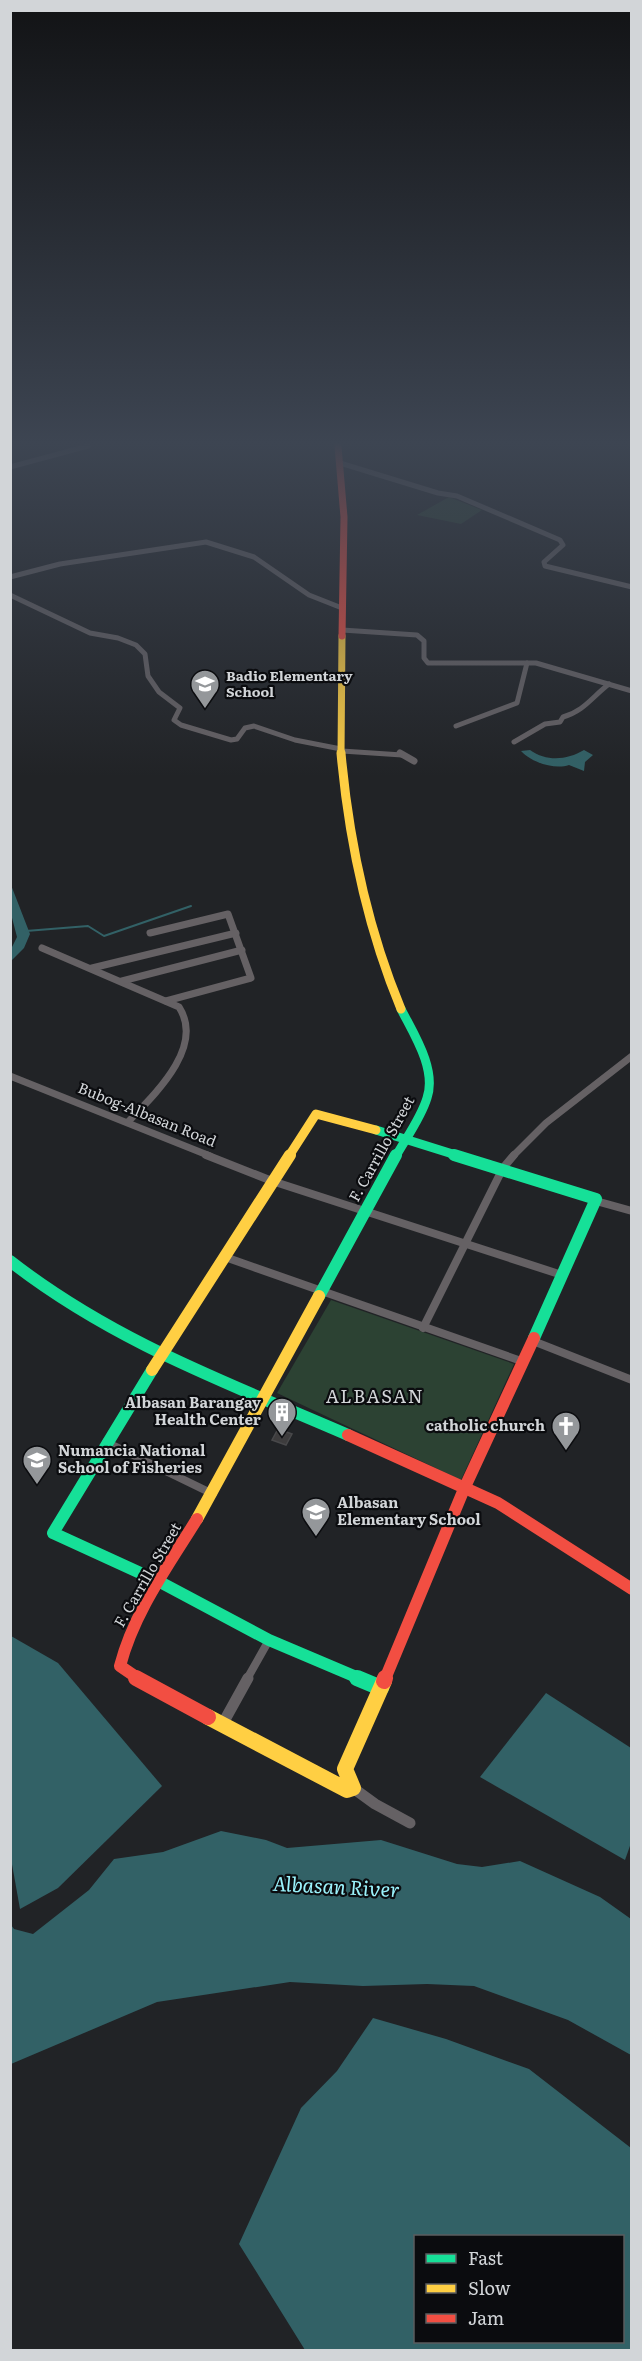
<svg xmlns="http://www.w3.org/2000/svg" width="642" height="2361" viewBox="0 0 642 2361" font-family="Literata,serif">
<rect width="100%" height="100%" fill="#212326"/>
<!-- green -->
<g fill="#2c4233">
<polygon points="449,497 482,510 461,524 417,515"/>
<polygon points="331,1300 514,1364 461,1480 277,1393"/>
</g>
<!-- water -->
<g fill="#326166" fill-rule="evenodd">
<path d="M530,750C547,762 567,760 584,750L593,755L585,762L584,771L569,765C554,770 531,762 521,751Z"/>
<polygon points="11,885 30,934 24,948 11,961 11,949 17,937 11,914"/>
<polygon points="11,1636 58,1663 162,1786 58,1888 20,1909 10,1853"/>
<polygon points="546,1693 631,1748 631,1843 625,1860 480,1777"/>
<polygon points="221,1831 266,1840 287,1848 381,1840 457,1864 482,1867 520,1861 600,1897 631,1919 631,2055 568,2020 474,1986 427,1984 363,1986 290,1982 157,2002 11,2064 11,1925 14,1929 33,1934 89,1890 114,1859 163,1852"/>
<path d="M373,2018L446,2039L529,2069L631,2148V2350H305L239,2244L301,2108L337,2071ZM416,2236H622V2342H416Z"/>
</g>
<g fill="none" stroke-linecap="round" stroke-linejoin="round">
<!-- stream -->
<polyline stroke="#326166" stroke-width="2" points="26,931 88,926 104,936 191,906"/>
</g>
<!-- building -->
<polygon fill="#3d3c3d" stroke="#48484a" stroke-width="1.5" points="278,1429 292,1434 286,1445 272,1440"/>
<g fill="none" stroke-linecap="round" stroke-linejoin="round">
<!-- street-far3 -->
<g stroke="#656164" stroke-width="5">
<polyline points="340,463 438,493 457,496 560,540 563,545 544,562 545,566 632,587"/>
<polyline points="10,467 88,446"/>
<polyline points="10,577 60,564 206,542 254,557 309,595 342,608"/>
<polyline points="10,595 90,633 118,638 136,645 145,654 148,676 159,692 180,708 174,720 181,725 231,740 237,739 245,728 254,726 295,740 341,749"/>
<polyline points="342,630 417,635 424,641 424,658 428,663 536,663 632,691"/>
<polyline points="456,726 517,703 527,663"/>
<path d="M514,742L545,724L560,722L563,717C584,711 592,697 609,684"/>
<polyline points="342,751 402,755"/>
</g>
<!-- street-far2 -->
<g stroke="#656164" stroke-width="7">
<polyline points="400,753 414,761"/>
<polyline points="150,933 228,914 251,978 166,1001"/>
<path d="M42,948L179,1007C205,1047 155,1094 128,1122"/>
<polyline points="92,968 236,933"/>
<polyline points="122,981 242,950"/>
<polyline points="10,1076 210,1156"/>
<polyline points="513,1156 546,1123 632,1056"/>
</g>
<!-- street-far1 -->
<g stroke="#656164" stroke-width="8">
<polyline points="206,1155 272,1181 562,1275"/>
<polyline points="596,1201 632,1211"/>
<polyline points="225,1257 524,1362"/>
<polyline points="423,1328 503,1168 514,1155"/>
<polyline points="533,1341 632,1380"/>
<polyline points="106,1442 213,1494"/>
<polyline points="247,1679 269,1640"/>
</g>
<!-- street -->
<g stroke="#656164" stroke-width="11">
<polyline points="222,1725 248,1678"/>
<polyline points="353,1788 375,1804 410,1823"/>
</g>
<!-- fast-far2 -->
<g stroke="#16e098" stroke-width="9">
<polyline points="376,1130 459,1156"/>
<path d="M396,1156C406,1138 421,1118 427,1098C437,1069 413,1033 401,1009"/>
</g>
<!-- fast-far1 -->
<g stroke="#16e098" stroke-width="12">
<polyline points="454,1155 596,1199 534,1338"/>
<path d="M10,1261C114,1342 228,1383 348,1435"/>
<polyline points="319,1296 396,1155"/>
<polyline points="152,1370 53,1533 160,1582 269,1640 361,1679"/>
</g>
<!-- fast -->
<polyline stroke="#16e098" stroke-width="16" points="357,1678 381,1688"/>
<!-- slow-far3 -->
<polyline stroke="#ffcf43" stroke-width="7" points="341,755 342,636"/>
<!-- slow-far2 -->
<g stroke="#ffcf43" stroke-width="9">
<path d="M341,753C349,842 367,927 401,1009"/>
<polyline points="289,1156 316,1114 376,1130"/>
</g>
<!-- slow-far1 -->
<g stroke="#ffcf43" stroke-width="12">
<polyline points="152,1370 290,1155"/>
<polyline points="197,1519 319,1296"/>
</g>
<!-- slow -->
<polyline stroke="#ffcf43" stroke-width="16" points="208,1717 347,1790 353,1788 345,1769 384,1681"/>
<!-- jam-far2 -->
<polyline stroke="#f24e42" stroke-width="7" points="338,446 344,517 342,636"/>
<!-- jam-far1 -->
<g stroke="#f24e42" stroke-width="12">
<polyline points="348,1435 498,1503 632,1589"/>
<path d="M139,1679L120,1666C134,1612 168,1566 197,1519"/>
<polyline points="385,1679 464,1489 534,1338"/>
</g>
<!-- jam -->
<g stroke="#f24e42" stroke-width="16">
<polyline points="136,1678 208,1717"/>
<polyline points="384,1681 385,1678"/>
</g>
</g>
<!-- sky -->
<linearGradient id="sky" x2="0" y2="1"><stop stop-color="#121315"/><stop offset="0.57" stop-color="#3d4552"/><stop offset="1" stop-color="#3d4552" stop-opacity="0"/></linearGradient>
<rect width="642" height="777" fill="url(#sky)"/>
<!-- icons -->
<defs>
<g id="school-pin" transform="scale(1.5)"><path d="M0 17L-7.5 6A9.5 9.5 0 1 1 7.5 6Z" fill="#94979a" stroke="#0b0c0f"/><path d="M0-5L7-2L0 1L-7-2ZM-4 1L0 2.5L4 1V4Q0 6-4 4Z" fill="#fff"/></g>
<g id="building-pin" transform="scale(1.5)"><path d="M0 17L-7.5 6A9.5 9.5 0 1 1 7.5 6Z" fill="#94979a" stroke="#0b0c0f"/><path d="M-4-6H4V6H1V3H-1V6H-4ZM-2.5-4.3h1.7v1.8h-1.7ZM.8-4.3h1.7v1.8H.8ZM-2.5-1h1.7V.8h-1.7ZM.8-1h1.7V.8H.8Z" fill="#fff"/></g>
<g id="church-pin" transform="scale(1.5)"><path d="M0 17L-7.5 6A9.5 9.5 0 1 1 7.5 6Z" fill="#94979a" stroke="#0b0c0f"/><path d="M-1.2-6h2.4v3.5h3.3v2.4h-3.3V6h-2.4V-.1h-3.3v-2.4h3.3Z" fill="#fff"/></g>
</defs>
<g fill-rule="evenodd">
<use href="#school-pin" x="205" y="684"/>
<use href="#building-pin" x="282" y="1412"/>
<use href="#church-pin" x="566" y="1426"/>
<use href="#school-pin" x="37" y="1460"/>
<use href="#school-pin" x="316" y="1512"/>
</g>
<g text-anchor="middle" stroke-width="4.5" stroke-linejoin="round" paint-order="stroke">
<!-- far-poi labels -->
<g font-size="14" font-weight="bold" fill="#d2d5d8" stroke="#0b0c0f" text-anchor="start">
<text x="226" y="681">Badio Elementary<tspan x="226" dy="16">School</tspan></text>
</g>
<!-- street labels -->
<g font-size="15" fill="#d2d5d8" stroke="#0b0c0f">
<text transform="translate(147 1115) rotate(22)" y="5">Bubog-Albasan Road</text>
<text transform="translate(382 1149) rotate(-61)" y="5">F. Carrillo Street</text>
<text transform="translate(148 1575) rotate(-60)" y="5">F. Carrillo Street</text>
</g>
<!-- poi labels -->
<g font-size="15" font-weight="bold" fill="#d2d5d8" stroke="#0b0c0f" text-anchor="end">
<text x="261" y="1408">Albasan Barangay<tspan x="261" dy="17">Health Center</tspan></text>
<text x="545" y="1431">catholic church</text>
<text x="58" y="1456" text-anchor="start">Numancia National<tspan x="58" dy="17">School of Fisheries</tspan></text>
<text x="337" y="1508" text-anchor="start">Albasan<tspan x="337" dy="17">Elementary School</tspan></text>
</g>
<!-- quarter labels -->
<g font-size="18" letter-spacing="1.5" fill="#d2d5d8" stroke="#0b0c0f">
<text x="375" y="1403">ALBASAN</text>
</g>
<!-- near-water labels -->
<g font-size="20" font-style="italic" fill="#9bf3fc" stroke="#0b0c0f">
<text transform="translate(336 1887) rotate(3)" y="7">Albasan River</text>
</g>
</g>
<!-- border -->
<rect width="642" height="2361" fill="none" stroke="#d2d5d8" stroke-width="24"/>
<!-- legend -->
<rect x="414" y="2235" width="210" height="108" fill="#0b0c0f" stroke="#5b5c5f" stroke-width="1.5"/>
<rect x="426" y="2254" width="30" height="9" fill="#16e098" stroke="#5b5c5f" stroke-width="1.5"/>
<text x="468" y="2265" font-size="18" fill="#d2d5d8">Fast</text>
<rect x="426" y="2284" width="30" height="9" fill="#ffcf43" stroke="#5b5c5f" stroke-width="1.5"/>
<text x="468" y="2295" font-size="18" fill="#d2d5d8">Slow</text>
<rect x="426" y="2314" width="30" height="9" fill="#f24e42" stroke="#5b5c5f" stroke-width="1.5"/>
<text x="468" y="2325" font-size="18" fill="#d2d5d8">Jam</text>
</svg>
